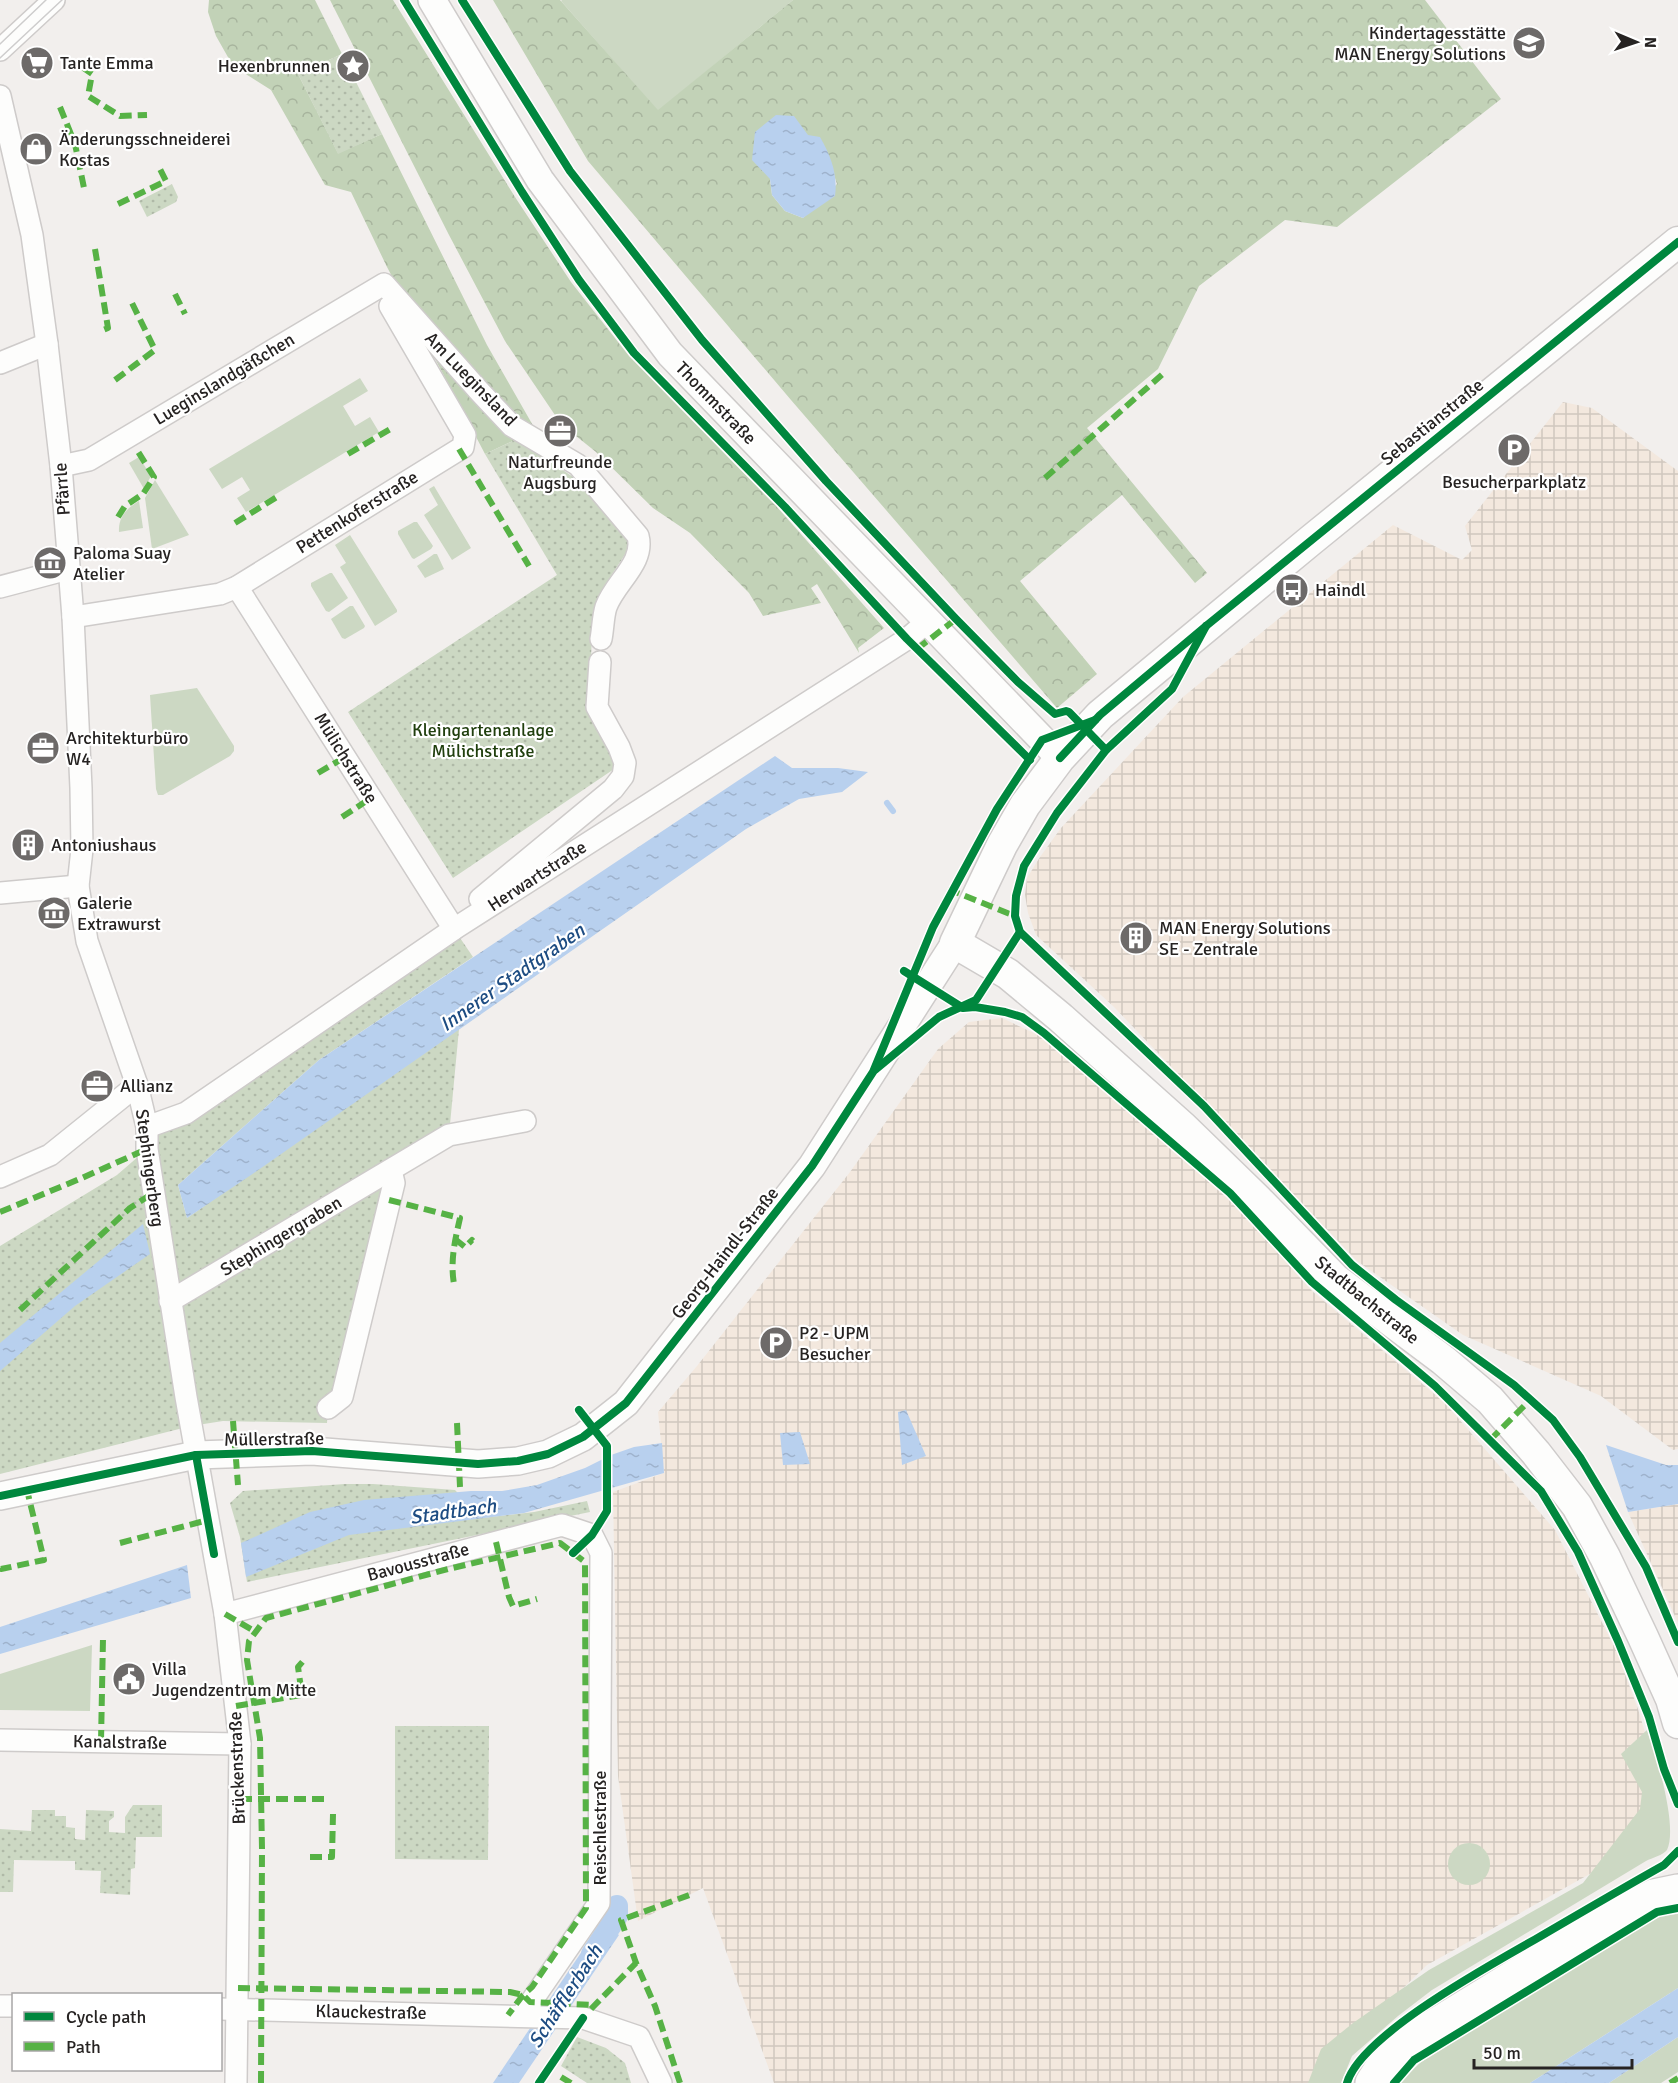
<svg xmlns="http://www.w3.org/2000/svg" width="1678" height="2083" viewBox="0 0 1678 2083" font-family="Signika,sans-serif">
<defs>
<pattern id="industrial-grid" width="8" height="8" patternUnits="userSpaceOnUse" patternTransform="scale(1.5)"><rect width="8" height="8" fill="#f3e8de"/><path d="M0 4h8M4 0v8" fill="none" stroke="#d0c7be"/></pattern>
<pattern id="forest-crowns" width="20" height="18" patternUnits="userSpaceOnUse" patternTransform="scale(1.5)"><rect width="20" height="18" fill="#c2d2b7"/><path d="M2 6a3 3 0 1 1 6 0M12 15a3 3 0 1 1 6 0" fill="none" stroke="#a7b49d"/></pattern>
<pattern id="park-dots" width="8" height="8" patternUnits="userSpaceOnUse" patternTransform="scale(1.5)"><rect width="8" height="8" fill="#ccd8c3"/><path d="M2 2h.1M6 6h.1" fill="none" stroke="#afb9a7" stroke-width="1.8" stroke-linecap="round"/></pattern>
<pattern id="water-ripples" width="26" height="14" patternUnits="userSpaceOnUse" patternTransform="scale(1.5)"><rect width="26" height="14" fill="#b8d0ee"/><path d="M2 4q2-2 4 0t4 0M15 11q2-2 4 0t4 0" fill="none" stroke="#9eb2cc"/></pattern>
</defs>
<rect width="100%" height="100%" fill="#f2efed"/>
<!-- industrial -->
<g fill="url(#industrial-grid)">
<polygon points="1563,402 1592,408 1678,471 1678,1449 1673,1450 1601,1396 1463,1335 1357,1261 1114,1007 1036,935 1028,913 1025,895 1027,878 1040,857 1061,828 1183,697 1393,525 1462,560 1472,550 1465,526"/>
<polygon points="1002,1018 1040,1036 1227,1196 1312,1291 1445,1403 1555,1530 1616,1650 1638,1709 1658,1776 1638,1847 1427,1965 1343,2046 1331,2083 774,2083 703,1888 638,1921 618,1776 613,1492 664,1473 658,1412 697,1366 850,1172 938,1049 969,1022"/>
<polygon points="1678,1504 1678,1623 1628,1512"/>
</g>
<!-- grass -->
<g fill="#ccd8c3">
<polygon points="562,0 793,0 658,111 561,1"/>
<polygon points="360,378 368,391 343,406 355,426 370,417 379,432 246,512 237,498 250,490 242,477 222,489 209,469"/>
<polygon points="139,457 151,476 144,489 129,463"/>
<polygon points="155,480 189,535 152,549 145,498"/>
<polygon points="434,486 471,548 452,560 424,515 438,505 429,489"/>
<path d="M139,501L143,528L119,532C118,517 127,508 139,501Z"/>
<polygon points="414,522 417,522 433,546 431,549 414,559 412,558 398,534 398,531"/>
<polygon points="350,535 397,610 397,612 375,626 340,567 346,563 335,545"/>
<polygon points="434,554 437,554 444,569 425,578 417,566"/>
<polygon points="330,573 332,573 348,598 329,612 326,611 311,586 311,583"/>
<polygon points="350,606 353,606 365,626 364,628 345,639 342,638 331,619"/>
<polygon points="197,688 234,746 234,751 230,756 163,795 158,795 156,789 150,695"/>
<polygon points="92,1645 90,1711 0,1710 0,1674"/>
<path d="M1647,1730C1657,1757 1678,1827 1667,1850C1663,1855 1652,1858 1646,1861L1432,1990L1398,2016L1352,2056L1341,2083H1308L1321,2049L1353,2023L1429,1970L1583,1883L1640,1809L1642,1792L1621,1754Z"/>
<circle cx="1469" cy="1864" r="21"/>
<polygon points="1678,1914 1678,1988 1530,2083 1399,2083 1421,2062 1621,1937 1663,1915"/>
<polygon points="1678,2037 1678,2072 1661,2083 1609,2083"/>
</g>
<!-- forest -->
<g fill="url(#forest-crowns)" fill-rule="evenodd">
<polygon points="209,0 315,0 342,54 298,74 338,153 382,134 487,345 555,464 517,439 485,454 387,267 351,192 325,185 271,90 233,66 216,36 208,12"/>
<polygon points="330,0 393,0 515,197 571,282 629,356 777,507 884,628 858,648 859,653 817,584 811,588 821,603 763,616 749,593 690,533 653,508 596,452 561,424 505,341 449,235"/>
<path d="M493,0H560L658,110L793,0H1425L1501,99L1337,227L1285,220L1199,286L1158,369L1087,428L1207,573L1195,583L1122,495L1020,581L1097,674L1057,708L791,400L588,161ZM834,175L837,184L803,218L785,211L772,195L770,179Z"/>
</g>
<!-- park -->
<g fill="url(#park-dots)">
<polygon points="342,54 382,134 338,154 298,74"/>
<polygon points="172,184 178,197 176,202 147,217 139,201"/>
<polygon points="517,439 576,479 633,542 600,593 592,633 589,708 620,765 453,878 348,712 557,575 485,454"/>
<polygon points="454,929 473,957 319,1060 178,1185 187,1218 459,1029 449,1135 391,1170 394,1183 328,1408 327,1423 223,1421 191,1426 0,1474 0,1246 117,1175 147,1149 147,1127"/>
<polygon points="345,1484 373,1484 455,1490 482,1518 534,1512 587,1501 590,1512 247,1582 240,1537 230,1503 243,1491"/>
<polygon points="395,1726 489,1726 488,1860 395,1859"/>
<polygon points="133,1805 162,1805 162,1837 136,1837 135,1868 131,1869 130,1895 100,1893 101,1871 75,1870 75,1861 14,1860 13,1892 0,1892 0,1829 31,1831 32,1810 55,1810 55,1816 66,1816 66,1827 75,1828 75,1839 85,1840 86,1810 114,1811 114,1817 109,1821 109,1832 125,1833 125,1817"/>
<polygon points="577,2037 606,2048 625,2063 631,2083 587,2083 561,2066"/>
</g>
<!-- water -->
<g fill="url(#water-ripples)">
<path d="M776,115L794,116L808,135L820,137C831,156 838,175 835,196L803,218L785,211L772,195L770,179L752,160L755,132Z"/>
<polygon points="775,756 792,768 838,768 868,772 842,792 799,799 746,829 251,1175 187,1218 178,1185 319,1060"/>
<polygon points="143,1224 150,1254 75,1306 0,1371 0,1343"/>
<polygon points="906,1410 926,1456 902,1465 898,1412"/>
<polygon points="800,1432 810,1464 783,1465 780,1433"/>
<polygon points="662,1443 664,1473 524,1513 349,1535 246,1577 241,1543 310,1512 364,1500 471,1491 502,1491 537,1485 585,1468 611,1455 634,1447"/>
<polygon points="1606,1445 1666,1465 1678,1465 1678,1504 1628,1512"/>
<polygon points="187,1565 191,1598 0,1654 0,1627"/>
<polygon points="601,1923 619,1935 519,2083 493,2083"/>
<polygon points="1678,1988 1678,2037 1609,2083 1530,2083"/>
</g>
<g fill="none" stroke-linecap="round" stroke-linejoin="round">
<!-- stream -->
<polyline stroke="#b8d0ee" stroke-width="6" points="887,803 893,811"/>
<!-- canal -->
<polyline stroke="#b8d0ee" stroke-width="22" points="592,1954 617,1916 617,1906"/>
<!-- minor casing -->
<g stroke="#cecbca" stroke-width="24">
<g id="minor">
<polyline points="0,50 54,0"/>
<polyline points="0,96 32,235 47,344 61,466 73,617 81,788 82,849 78,886 87,941 137,1085 147,1127 147,1149 186,1397 225,1614 240,1744 236,2083"/>
<polyline points="0,363 47,344"/>
<path d="M61,466L89,460L384,284L480,392L512,426L578,465L638,536C645,563 615,582 606,607C603,616 603,629 601,639"/>
<polyline points="0,587 68,569"/>
<polyline points="237,587 454,929"/>
<polyline points="73,617 220,594 237,587 463,447 465,435 390,306"/>
<polyline points="0,893 78,886"/>
<polyline points="480,899 613,789 623,776 625,763 619,747 597,707 600,662"/>
<polyline points="147,1127 186,1113 454,929 907,639 927,622"/>
<polyline points="0,1177 50,1155 137,1085"/>
<polyline points="170,1301 449,1135 525,1121"/>
<polyline points="328,1408 342,1397 394,1183 391,1170"/>
<polyline points="225,1614 562,1525 592,1535 601,1553 599,1903 522,2015"/>
<polyline points="0,1740 240,1744"/>
<polyline points="0,2006 14,2006"/>
<polyline points="220,2009 583,2018 639,2037 661,2083"/>
</g>
</g>
<!-- tertiary casing -->
<g stroke="#cecbca" stroke-width="30">
<g id="tertiary">
<polyline points="432,0 540,180 670,354 1060,758"/>
<polyline points="0,1496 196,1455 312,1451 478,1464 518,1461 548,1454 583,1437 626,1403 812,1166 955,943"/>
</g>
</g>
<!-- secondary casing -->
<g stroke="#cecbca" stroke-width="33">
<polyline id="secondary" points="1678,242 1310,541 1100,715 1060,758 1025,805 1002,845 955,943 1008,974 1061,1018 1184,1128 1256,1198 1335,1279 1443,1360 1490,1400 1536,1453 1577,1506 1605,1557 1643,1637 1671,1699 1678,1723"/>
</g>
<!-- primary casing -->
<g stroke="#cecbca" stroke-width="36">
<polyline id="primary" points="1372,2083 1381,2069 1411,2040 1603,1922 1654,1896 1678,1891"/>
</g>
<!-- minor -->
<use href="#minor" stroke="#fdfdfc" stroke-width="21"/>
<!-- tertiary -->
<use href="#tertiary" stroke="#fdfdfc" stroke-width="27"/>
<!-- secondary -->
<use href="#secondary" stroke="#fdfdfc" stroke-width="30"/>
<!-- primary -->
<use href="#primary" stroke="#fdfdfc" stroke-width="33"/>
<!-- tram -->
<g stroke="#cecdcd" stroke-width="1.5">
<polyline points="0,44 46,0"/>
<polyline points="0,58 62,0"/>
</g>
<!-- quiet -->
<g stroke="#56b245" stroke-width="6" stroke-dasharray="12 6" stroke-linecap="butt">
<polyline points="82,67 92,74 88,96 120,116 147,115"/>
<polyline points="60,107 75,144 84,188"/>
<polyline points="118,204 166,181 158,165"/>
<polyline points="95,249 108,328 103,330"/>
<polyline points="175,294 185,314"/>
<polyline points="115,380 155,350 131,301"/>
<polyline points="459,449 529,566"/>
<polyline points="348,454 392,428"/>
<polyline points="1045,478 1165,372"/>
<polyline points="118,517 125,506 143,494 154,477 137,450"/>
<polyline points="235,523 280,495"/>
<polyline points="917,649 956,619"/>
<polyline points="318,773 345,757"/>
<polyline points="342,817 371,798"/>
<polyline points="948,889 1015,916"/>
<path d="M389,1200L460,1218C455,1240 450,1261 454,1284"/>
<polyline points="0,1212 82,1178 147,1149"/>
<polyline points="455,1239 465,1247 472,1240 473,1241"/>
<polyline points="20,1310 130,1208 153,1193"/>
<polyline points="233,1421 238,1485"/>
<polyline points="457,1423 460,1487"/>
<polyline points="1490,1440 1531,1399"/>
<polyline points="496,1542 509,1597 513,1606 537,1599"/>
<polyline points="120,1543 208,1520"/>
<polyline points="0,1568 1,1569 44,1560 27,1490"/>
<polyline points="225,1614 256,1632"/>
<polyline points="236,1706 302,1695 298,1667 304,1660"/>
<polyline points="101,1742 103,1638"/>
<polyline points="240,1799 330,1799"/>
<polyline points="310,1857 332,1857 333,1814"/>
<polyline points="238,1988 510,1992 523,1995 530,2002 595,2005"/>
<polyline points="591,2009 636,1963"/>
<polyline points="561,2077 571,2083"/>
<polyline points="261,2083 262,1849 260,1738 247,1660 249,1641 266,1618 448,1569 560,1543 585,1562 586,1908 532,1987 523,1995 508,2015"/>
<polyline points="680,2083 655,2006 636,1963 621,1920 692,1894"/>
<polyline points="1670,2083 1678,2078"/>
</g>
<!-- cycleway casing -->
<g stroke="#fff" stroke-width="11">
<g id="cycleway">
<polyline points="404,0 522,192 579,280 634,353 785,507 907,639 1030,760"/>
<polyline points="462,0 570,171 702,340 826,481 956,619 1018,682 1055,714 1066,711 1069,712 1106,750"/>
<polyline points="1206,626 1172,689 1106,750 1057,813 1024,866 1016,896 1015,916 1020,932 1204,1106 1352,1265 1396,1300 1514,1385 1553,1420 1580,1457 1646,1567 1678,1642"/>
<polyline points="1060,758 1100,715 1206,626 1678,242"/>
<polyline points="904,971 963,1008 975,1007 1005,1012 1022,1017 1044,1033 1230,1193 1312,1282 1435,1386 1541,1491 1578,1552 1618,1641 1649,1717 1664,1769 1678,1804"/>
<polyline points="875,1070 939,1017 976,1000 1020,932"/>
<polyline points="196,1455 214,1554"/>
<polyline points="0,1496 196,1455 312,1451 478,1464 518,1461 548,1454 583,1437 626,1403 812,1166 873,1072 933,927 997,809 1042,740 1095,720"/>
<polyline points="573,1553 592,1535 607,1511 607,1446 579,1410"/>
<polyline points="539,2083 583,2018"/>
<path d="M1347,2083C1361,2034 1496,1962 1541,1936C1582,1912 1623,1888 1664,1865L1678,1851"/>
<polyline points="1394,2083 1414,2060 1657,1912 1678,1908"/>
</g>
</g>
<!-- cycleway -->
<use href="#cycleway" stroke="#00873e" stroke-width="8"/>
</g>
<!-- icons -->
<defs>
<g id="school-disc" transform="scale(1.725)"><circle r="9.5" fill="#6d6a69" stroke="#fff"/><path d="M0-5L7-2L0 1L-7-2ZM-4 1L0 2.5L4 1V4Q0 6-4 4Z" fill="#fff"/></g>
<g id="supermarket-disc" transform="scale(1.725)"><circle r="9.5" fill="#6d6a69" stroke="#fff"/><path d="M-6-5.5h2.5l.6 2H6L4.5 2H-2.5L-4.4-4H-6ZM-1.5 3.2a1.3 1.3 0 1 0 .1 0ZM3 3.2a1.3 1.3 0 1 0 .1 0Z" fill="#fff"/></g>
<g id="sight-disc" transform="scale(1.725)"><circle r="9.5" fill="#6d6a69" stroke="#fff"/><path d="M0-6L1.8-2.2L6-1.7L2.9 1.2L3.7 5.4L0 3.3L-3.7 5.4L-2.9 1.2L-6-1.7L-1.8-2.2Z" fill="#fff"/></g>
<g id="shop-disc" transform="scale(1.725)"><circle r="9.5" fill="#6d6a69" stroke="#fff"/><path d="M-5-2.5h2.3a2.7 3.5 0 0 1 5.4 0H5L5.5 6h-11ZM-1.5-2.5h3a1.5 2.3 0 0 0-3 0Z" fill="#fff"/></g>
<g id="office-disc" transform="scale(1.725)"><circle r="9.5" fill="#6d6a69" stroke="#fff"/><path d="M-6-3h4V-5.5h4V-3h4V5H-6ZM-1-4.5V-3h2v-1.5ZM-6 0V1H6V0Z" fill="#fff"/></g>
<g id="parking-disc" transform="scale(1.725)"><circle r="9.5" fill="#6d6a69" stroke="#fff"/><path d="M-3.5-5.5H1a3.5 3.5 0 0 1 0 7H-1V5.5H-3.5ZM-1-3.4V-.6H.8a1.4 1.4 0 0 0 0-2.8Z" fill="#fff"/></g>
<g id="museum-disc" transform="scale(1.725)"><circle r="9.5" fill="#6d6a69" stroke="#fff"/><path d="M0-6L6-3V-2H-6V-3ZM-5-1h2V3h-2ZM-1-1h2V3h-2ZM3-1h2V3H3ZM-6 4H6V6H-6Z" fill="#fff"/></g>
<g id="bus-disc" transform="scale(1.725)"><circle r="9.5" fill="#6d6a69" stroke="#fff"/><path d="M-5-6H5V4H4V6H2V4H-2V6H-4V4H-5ZM-3.5-4V0h7V-4ZM-3.5 1.2v1.5H-2V1.2ZM2 1.2v1.5H3.5V1.2Z" fill="#fff"/></g>
<g id="building-disc" transform="scale(1.725)"><circle r="9.5" fill="#6d6a69" stroke="#fff"/><path d="M-4-6H4V6H1V3H-1V6H-4ZM-2.5-4.3h1.7v1.8h-1.7ZM.8-4.3h1.7v1.8H.8ZM-2.5-1h1.7V.8h-1.7ZM.8-1h1.7V.8H.8Z" fill="#fff"/></g>
<g id="civic-disc" transform="scale(1.725)"><circle r="9.5" fill="#6d6a69" stroke="#fff"/><path d="M-.6-6.5H3V-4.5H.6V-3L4-1V1h2V6H-6V1h2V-1L-.6-3ZM-1.2 2.5V6h2.4V2.5Z" fill="#fff"/></g>
</defs>
<g fill-rule="evenodd">
<use href="#school-disc" x="1529" y="43"/>
<use href="#supermarket-disc" x="37" y="63"/>
<use href="#sight-disc" x="353" y="66"/>
<use href="#shop-disc" x="36" y="149"/>
<use href="#office-disc" x="560" y="431"/>
<use href="#parking-disc" x="1514" y="450"/>
<use href="#museum-disc" x="50" y="563"/>
<use href="#bus-disc" x="1292" y="590"/>
<use href="#office-disc" x="43" y="748"/>
<use href="#building-disc" x="28" y="845"/>
<use href="#museum-disc" x="54" y="913"/>
<use href="#building-disc" x="1136" y="938"/>
<use href="#office-disc" x="97" y="1086"/>
<use href="#parking-disc" x="776" y="1343"/>
<use href="#civic-disc" x="129" y="1679"/>
</g>
<g text-anchor="middle" stroke-width="4.5" stroke-linejoin="round" paint-order="stroke">
<!-- poi labels -->
<g font-size="18" fill="#262322" stroke="#fff" text-anchor="start">
<text x="1506" y="39" text-anchor="end">Kindertagesstätte<tspan x="1506" dy="21">MAN Energy Solutions</tspan></text>
<text x="60" y="69">Tante Emma</text>
<text x="330" y="72" text-anchor="end">Hexenbrunnen</text>
<text x="59" y="145">Änderungsschneiderei<tspan x="59" dy="21">Kostas</tspan></text>
<text x="560" y="468" text-anchor="middle">Naturfreunde<tspan x="560" dy="21">Augsburg</tspan></text>
<text x="1514" y="488" text-anchor="middle">Besucherparkplatz</text>
<text x="73" y="559">Paloma Suay<tspan x="73" dy="21">Atelier</tspan></text>
<text x="1315" y="596">Haindl</text>
<text x="66" y="744">Architekturbüro<tspan x="66" dy="21">W4</tspan></text>
<text x="51" y="851">Antoniushaus</text>
<text x="77" y="909">Galerie<tspan x="77" dy="21">Extrawurst</tspan></text>
<text x="1159" y="934">MAN Energy Solutions<tspan x="1159" dy="21">SE - Zentrale</tspan></text>
<text x="120" y="1092">Allianz</text>
<text x="799" y="1339">P2 - UPM<tspan x="799" dy="21">Besucher</tspan></text>
<text x="152" y="1675">Villa<tspan x="152" dy="21">Jugendzentrum Mitte</tspan></text>
</g>
<!-- street labels -->
<g font-size="18" fill="#262322" stroke="#fff">
<text transform="translate(224 379) rotate(-31)" y="6">Lueginslandgäßchen</text>
<text transform="translate(471 379) rotate(46)" y="6">Am Lueginsland</text>
<text transform="translate(716 403) rotate(46)" y="6">Thommstraße</text>
<text transform="translate(1432 422) rotate(-39)" y="6">Sebastianstraße</text>
<text transform="translate(62 489) rotate(-94)" y="6">Pfärrle</text>
<text transform="translate(357 512) rotate(-32)" y="6">Pettenkoferstraße</text>
<text transform="translate(346 758) rotate(58)" y="6">Mülichstraße</text>
<text transform="translate(537 876) rotate(-33)" y="6">Herwartstraße</text>
<text transform="translate(150 1168) rotate(82)" y="6">Stephingerberg</text>
<text transform="translate(281 1236) rotate(-31)" y="6">Stephingergraben</text>
<text transform="translate(725 1253) rotate(-52)" y="6">Georg-Haindl-Straße</text>
<text transform="translate(1367 1300) rotate(39)" y="6">Stadtbachstraße</text>
<text transform="translate(274 1439) rotate(-1)" y="6">Müllerstraße</text>
<text transform="translate(418 1562) rotate(-15)" y="6">Bavousstraße</text>
<text transform="translate(120 1742) rotate(1)" y="6">Kanalstraße</text>
<text transform="translate(237 1768) rotate(-92)" y="6">Brückenstraße</text>
<text transform="translate(600 1828) rotate(-90)" y="6">Reischlestraße</text>
<text transform="translate(371 2012) rotate(1)" y="6">Klauckestraße</text>
</g>
<!-- park labels -->
<g font-size="18" fill="#203f0e" stroke="#fff">
<text x="483" y="736">Kleingartenanlage<tspan x="483" dy="21">Mülichstraße</tspan></text>
</g>
<!-- water labels -->
<g font-size="20" font-style="italic" fill="#1d4c82" stroke="#fff">
<text transform="translate(512 977) rotate(-35)" y="7">Innerer Stadtgraben</text>
<text transform="translate(453 1511) rotate(-8)" y="7">Stadtbach</text>
<text transform="translate(565 1996) rotate(-57)" y="7">Schäfflerbach</text>
</g>
</g>
<!-- legend -->
<rect x="12" y="1993" width="210" height="78" fill="#ffffff" stroke="#a8a7a7" stroke-width="1.5"/>
<rect x="24" y="2012" width="30" height="9" fill="#00873e" stroke="#a8a7a7" stroke-width="1.5"/>
<text x="66" y="2023" font-size="18" fill="#262322">Cycle path</text>
<rect x="24" y="2042" width="30" height="9" fill="#56b245" stroke="#a8a7a7" stroke-width="1.5"/>
<text x="66" y="2053" font-size="18" fill="#262322">Path</text>
<!-- north arrow -->
<g transform="translate(1636 42) rotate(92)" stroke="#ffffff" stroke-width="4.5" paint-order="stroke">
<path d="M0-4.5L10 22L0 15L-10 22Z" fill="#262322"/>
<text y="-9" font-size="16" font-weight="bold" text-anchor="middle" fill="#262322">N</text>
</g>
<!-- scale -->
<path d="M1474 2059v9h158v-9" fill="none" stroke="#262322" stroke-width="3"/>
<text x="1483" y="2059" font-size="18" fill="#262322" stroke="#ffffff" stroke-width="4.5" paint-order="stroke">50 m</text>
</svg>
